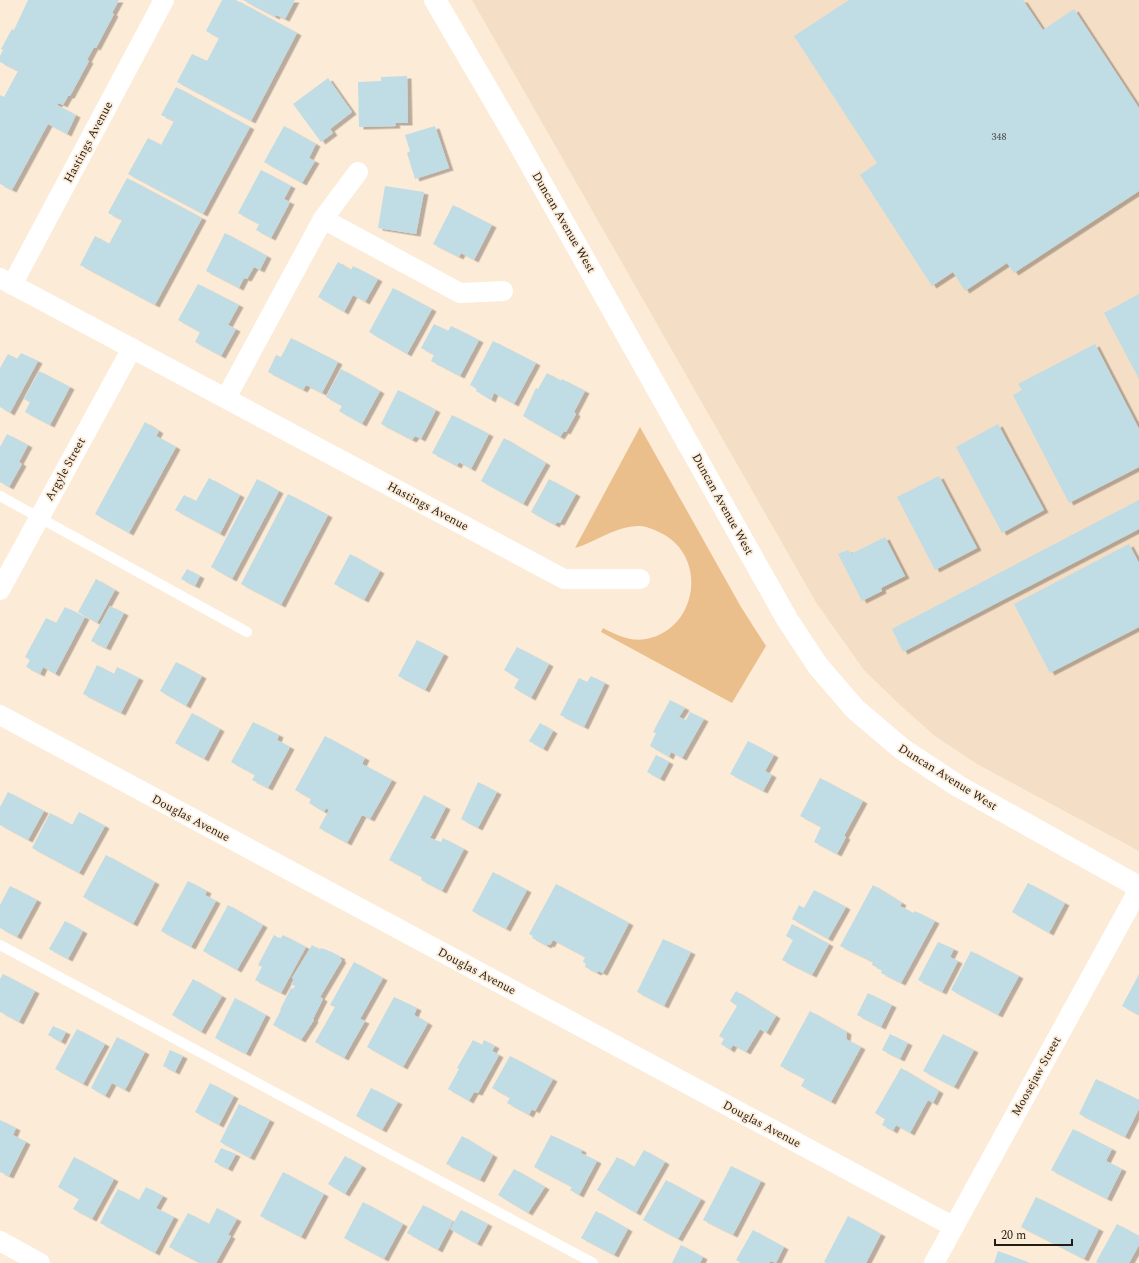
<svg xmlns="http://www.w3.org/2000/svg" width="1139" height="1263" viewBox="0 0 1139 1263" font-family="Spectral,serif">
<defs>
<filter id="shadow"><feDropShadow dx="4.5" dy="2.5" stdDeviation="0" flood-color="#0004"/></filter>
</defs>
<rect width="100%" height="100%" fill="#fcebd7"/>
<!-- built -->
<polygon fill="#f4dec5" points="472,0 1139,0 1139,851 977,764 935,736 900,705 864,670 817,604"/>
<!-- green -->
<path fill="#ebbf8b" d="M640,427L741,607L766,646L732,703L601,632L603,628C616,635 631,642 646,639C697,630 709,557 661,533C655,530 648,527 641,526C617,525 598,541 575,548Z"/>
<!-- building -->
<g fill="#c0dce5" filter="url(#shadow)">
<polygon points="28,0 119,0 112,13 114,14 96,48 94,47 87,60 89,61 70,96 68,96 63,105 59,103 57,105 76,115 67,134 48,124 12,190 0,184 0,95 4,97 18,71 0,62 0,56 3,50 1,49 12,29 14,30"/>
<polygon points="222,0 236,0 297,33 251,121 177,82 192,54 207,61 219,38 206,31"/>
<polygon points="243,0 295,0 285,19 276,15 275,17"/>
<polygon points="849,0 1023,0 1043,30 1074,9 1139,108 1139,191 1014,273 1007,263 965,291 953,272 932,286 860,175 877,163 794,36"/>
<polygon points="407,76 408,123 395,123 396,126 359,127 358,82 381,81 381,77"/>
<polygon points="328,78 352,112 330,129 333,133 321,142 293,104"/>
<polygon points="176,87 250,127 203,214 128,174 148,138 161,145 174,121 161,115"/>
<polygon points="284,126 316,144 309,158 315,161 302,183 264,162"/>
<polygon points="435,126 449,168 415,179 407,153 410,151 405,135"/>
<polygon points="261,170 291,186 284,199 290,202 271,238 256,230 259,224 238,213"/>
<polygon points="127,178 202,218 155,305 80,265 95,236 109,244 122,220 108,213"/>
<polygon points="385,186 424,192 416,234 378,228"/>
<polygon points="453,205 492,225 474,260 461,253 459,257 433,244"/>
<polygon points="225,233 267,256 260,270 254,267 247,279 244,278 239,288 206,271"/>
<polygon points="338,262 351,270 353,266 378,279 365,302 353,295 344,312 318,297"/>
<polygon points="198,284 239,305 228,325 236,329 221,356 195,342 200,332 178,320"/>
<polygon points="393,288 432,309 407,354 369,332"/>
<polygon points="1139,294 1139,379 1104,313"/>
<polygon points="434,324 448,331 451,326 479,340 460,376 431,361 434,355 421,348"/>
<polygon points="291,338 338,362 322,393 306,385 303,390 268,372 276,355 281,357"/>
<polygon points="493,341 536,363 514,404 494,393 491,400 476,391 477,389 470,385"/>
<polygon points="1095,344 1139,429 1139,467 1069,503 1013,395 1022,390 1018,384"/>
<polygon points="21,353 38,361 10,413 0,407 0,368 8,354 17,359"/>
<polygon points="341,369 380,391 362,424 339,411 342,406 326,397"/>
<polygon points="39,371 70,387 50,425 25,412 30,402 24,399"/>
<polygon points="547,373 561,381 562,379 585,391 574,412 576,414 566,432 564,431 560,437 523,416 536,388 538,389"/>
<polygon points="398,390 436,410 421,439 415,436 412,440 381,424"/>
<polygon points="452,415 489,434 471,469 459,462 457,466 432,453"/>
<polygon points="145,422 159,431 156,436 176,447 129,533 95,514"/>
<polygon points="998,424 1044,510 1002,533 956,447"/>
<polygon points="7,434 28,445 19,462 22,464 9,487 0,482 0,447"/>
<polygon points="504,438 546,463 523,504 481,481"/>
<polygon points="939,476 977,548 935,570 897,497"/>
<polygon points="209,478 240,495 220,534 175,510 184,495 196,501"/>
<polygon points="257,479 279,491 232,579 211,567"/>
<polygon points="549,479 576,494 560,523 557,522 555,525 531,512"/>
<polygon points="288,494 328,515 281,605 241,584"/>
<polygon points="1139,500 1139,529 903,652 892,629"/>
<polygon points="885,537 905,576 881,588 882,591 862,601 838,554 848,550 851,554"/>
<polygon points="1129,544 1139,563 1139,627 1050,673 1014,604"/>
<polygon points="350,554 380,571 364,600 334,584"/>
<polygon points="187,569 200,576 195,586 181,579"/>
<polygon points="96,579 115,590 97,623 78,612"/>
<polygon points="110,606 124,613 106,648 91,641"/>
<polygon points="65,607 85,617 55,674 43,667 40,674 26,667 30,660 25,657 46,618 56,623"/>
<polygon points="417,640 444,654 425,690 398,676"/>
<polygon points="517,647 549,664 531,698 514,688 519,679 504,670"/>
<polygon points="176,662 202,676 186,706 160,691"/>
<polygon points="97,665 114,674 117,667 139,678 121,713 83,694"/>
<polygon points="591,676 605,683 584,727 560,715 579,678 587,682"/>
<polygon points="670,700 685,708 679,717 686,720 690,712 704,719 682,758 671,752 669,757 650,746 656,733 653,732"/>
<polygon points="192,713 220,729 204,759 175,743"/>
<polygon points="253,722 279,735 277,740 290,747 268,788 252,780 255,775 231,762"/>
<polygon points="540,723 553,731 543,749 529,741"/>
<polygon points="325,736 365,758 362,764 392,780 370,819 362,815 347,843 319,828 329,810 326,808 324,812 309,803 311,799 295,790"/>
<polygon points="748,741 774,755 765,771 772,775 763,791 730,774"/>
<polygon points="656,755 669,762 660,779 647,772"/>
<polygon points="820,778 863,801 844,836 846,837 837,854 814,842 821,827 800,816"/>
<polygon points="478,782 497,792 478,828 461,819"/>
<polygon points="8,792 44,811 28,840 0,825 0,807"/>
<polygon points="424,795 446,807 430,838 441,842 443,838 464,849 442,891 421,880 422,877 389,860"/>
<polygon points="79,812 105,826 79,873 32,848 50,813 72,825"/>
<polygon points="106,855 155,882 133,924 83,897"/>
<polygon points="493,872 527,890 506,929 472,911"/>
<polygon points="188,881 207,891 205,895 216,901 191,947 161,931"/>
<polygon points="1028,883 1065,903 1049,933 1012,912"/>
<polygon points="556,884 629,923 603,973 598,971 597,973 585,967 586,964 583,962 585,957 553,940 550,945 548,944 547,946 532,938 533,936 529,934"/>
<polygon points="873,885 902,903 900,906 913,913 915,911 935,921 901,983 881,973 882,970 872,965 873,962 840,946"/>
<polygon points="10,886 37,900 17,937 0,928 0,905"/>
<polygon points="814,890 846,907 828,939 792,919 799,905 804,908"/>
<polygon points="228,905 263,925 237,970 203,951"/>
<polygon points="65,921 83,931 68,959 49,949"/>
<polygon points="792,924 829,944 812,975 782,960 793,940 786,936"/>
<polygon points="274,935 280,939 283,935 306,947 281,993 255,980 262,967 258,965"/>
<polygon points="663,939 691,952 664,1006 637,992"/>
<polygon points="938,942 954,949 950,957 958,961 942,992 918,980"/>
<polygon points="312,945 320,950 321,948 327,950 341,957 340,959 342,960 320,997 323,999 313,1019 314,1020 301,1040 273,1025 281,1010 280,1010 291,988 293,989 295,986 291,984 294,979 292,978"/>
<polygon points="971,951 1019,976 998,1015 951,990"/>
<polygon points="354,962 383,978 360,1019 365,1021 344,1058 315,1042 335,1007 330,1005"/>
<polygon points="3,974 35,991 19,1022 0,1012 0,979"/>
<polygon points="1139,974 1139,1015 1122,1006"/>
<polygon points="193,979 222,996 201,1032 172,1015"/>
<polygon points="736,991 776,1016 766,1033 760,1029 746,1052 733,1045 730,1050 721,1044 724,1039 719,1036 737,1006 730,1001"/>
<polygon points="868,993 892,1005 881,1027 857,1015"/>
<polygon points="394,997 417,1008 414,1015 428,1023 403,1067 367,1047"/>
<polygon points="235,998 266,1015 246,1054 215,1038"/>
<polygon points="810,1011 847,1032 846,1039 861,1047 831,1102 801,1086 805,1079 780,1066"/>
<polygon points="53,1026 66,1032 61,1042 48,1035"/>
<polygon points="77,1029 105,1044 83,1084 55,1069"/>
<polygon points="890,1034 908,1043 900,1059 882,1050"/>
<polygon points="943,1034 974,1050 954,1087 923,1071"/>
<polygon points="117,1037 145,1052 125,1090 112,1083 105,1096 91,1088"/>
<polygon points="473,1040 482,1045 484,1040 495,1046 492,1051 499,1055 478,1093 474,1092 469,1101 448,1089 459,1069 457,1068"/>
<polygon points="170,1050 183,1056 175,1072 163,1066"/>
<polygon points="510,1056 553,1079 535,1111 532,1109 529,1115 507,1103 510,1098 492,1088"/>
<polygon points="901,1068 939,1091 933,1103 928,1100 910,1133 896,1125 893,1131 882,1125 885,1119 875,1113"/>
<polygon points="1096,1079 1139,1100 1139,1109 1125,1137 1079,1114"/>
<polygon points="210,1083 234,1096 219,1125 195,1112"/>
<polygon points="371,1088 398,1102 382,1130 356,1116"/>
<polygon points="239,1104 270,1120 250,1158 220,1142"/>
<polygon points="0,1120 16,1128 13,1135 26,1142 9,1176 0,1172"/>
<polygon points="1073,1129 1112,1149 1106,1161 1122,1169 1107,1199 1051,1170"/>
<polygon points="551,1135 582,1150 581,1153 597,1161 579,1195 570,1190 572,1187 534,1167"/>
<polygon points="462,1136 493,1155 480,1180 446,1164"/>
<polygon points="221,1148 236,1154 228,1169 214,1162"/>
<polygon points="644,1150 665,1162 636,1213 597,1190 617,1157 634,1167"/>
<polygon points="345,1156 362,1166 345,1194 328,1184"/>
<polygon points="74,1157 114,1179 92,1219 73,1209 79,1199 58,1187"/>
<polygon points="731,1166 761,1181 733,1235 703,1220"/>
<polygon points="514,1169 545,1187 528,1213 498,1195"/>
<polygon points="283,1172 324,1194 301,1237 260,1216"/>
<polygon points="666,1180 701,1199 678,1239 643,1220"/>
<polygon points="146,1187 163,1196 156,1208 174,1217 155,1253 100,1223 118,1189 139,1200"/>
<polygon points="1036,1197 1099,1229 1084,1259 1021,1227"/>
<polygon points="363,1202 403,1224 384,1259 344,1238"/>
<polygon points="423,1205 453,1221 438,1250 407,1233"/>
<polygon points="217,1208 237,1219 228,1235 231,1236 216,1263 200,1263 169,1247 188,1213 209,1224"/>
<polygon points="461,1210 488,1224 477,1244 450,1229"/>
<polygon points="596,1211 628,1229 614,1255 581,1238"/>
<polygon points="848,1216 881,1234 866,1263 827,1263 824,1262"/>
<polygon points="1117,1224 1139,1236 1139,1245 1129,1263 1098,1263 1096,1262"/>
<polygon points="753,1230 784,1247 776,1263 771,1261 769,1263 741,1263 736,1260"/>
<polygon points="681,1245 703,1257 700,1263 672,1263"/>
<polygon points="998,1251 1028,1262 1028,1263 994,1263"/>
</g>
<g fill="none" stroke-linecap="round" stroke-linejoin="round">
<!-- service -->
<g stroke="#fff" stroke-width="10">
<polyline points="0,496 247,632"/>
<polyline points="0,945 593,1263"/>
</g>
<!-- minor -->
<g stroke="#fff" stroke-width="20">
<polyline points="323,219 460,293 503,291"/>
<polyline points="0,278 564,579 640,579"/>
<polyline points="12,285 164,0"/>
<polyline points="226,398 323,219 358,172"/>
<polyline points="0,590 132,348"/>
<polyline points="0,715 954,1227"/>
<polyline points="0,1241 40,1263"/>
<polyline points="934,1263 1139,889"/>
</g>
<!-- tertiary -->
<polyline stroke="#fff" stroke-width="22" points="435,0 513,133 787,619 818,666 855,709 902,749 958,786 1139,887"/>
</g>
<g text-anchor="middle" stroke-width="3.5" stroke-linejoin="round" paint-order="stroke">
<!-- number labels -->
<g font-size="10" fill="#4a4c49">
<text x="999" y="140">348</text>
</g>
<!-- street labels -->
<g font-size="12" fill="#221c15" stroke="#fcebd7">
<text transform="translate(88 142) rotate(-62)" y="4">Hastings Avenue</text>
<text transform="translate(564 222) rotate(60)" y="4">Duncan Avenue West</text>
<text transform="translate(65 469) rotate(-61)" y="4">Argyle Street</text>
<text transform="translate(723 504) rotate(61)" y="4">Duncan Avenue West</text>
<text transform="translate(428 506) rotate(28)" y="4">Hastings Avenue</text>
<text transform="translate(948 777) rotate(32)" y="4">Duncan Avenue West</text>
<text transform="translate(191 818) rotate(28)" y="4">Douglas Avenue</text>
<text transform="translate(477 971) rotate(28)" y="4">Douglas Avenue</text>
<text transform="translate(1036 1076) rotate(-61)" y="4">Moosejaw Street</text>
<text transform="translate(762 1124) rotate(28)" y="4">Douglas Avenue</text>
</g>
</g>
<!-- scale -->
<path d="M995 1239v6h77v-6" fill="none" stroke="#221c15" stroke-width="2"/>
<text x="1001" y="1239" font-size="12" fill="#221c15" stroke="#fcebd7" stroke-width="3" paint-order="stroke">20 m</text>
</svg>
